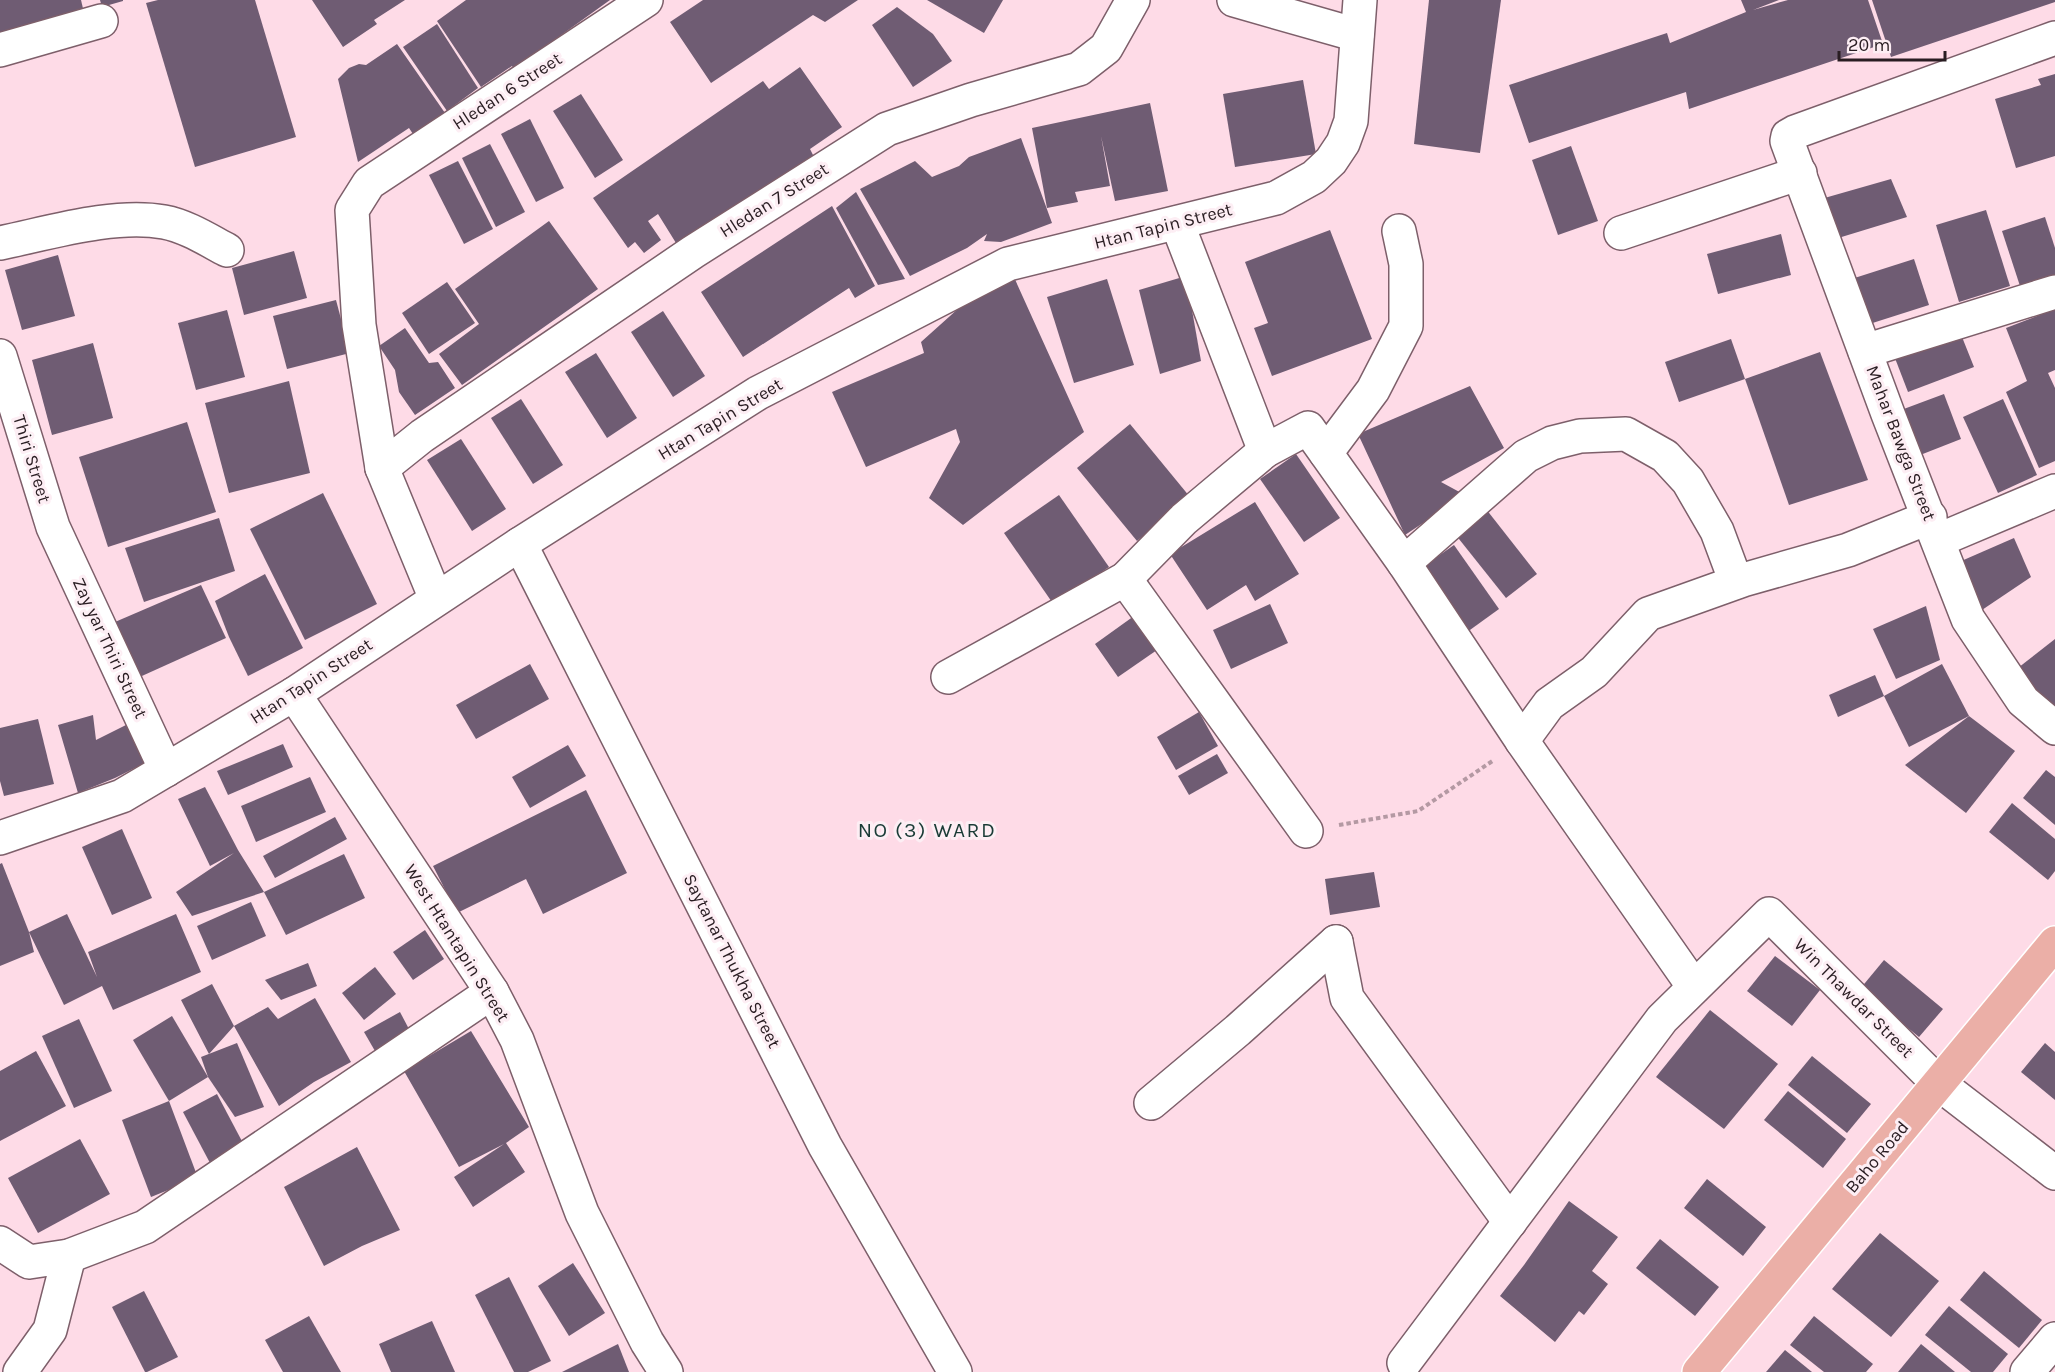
<svg xmlns="http://www.w3.org/2000/svg" width="2055" height="1372" viewBox="0 0 2055 1372" font-family="Karla,sans-serif">
<rect width="100%" height="100%" fill="#fedbe7"/>
<!-- building -->
<g fill="#6f5c73">
<polygon points="0,0 81,0 85,17 0,37"/>
<polygon points="100,0 123,0 123,1 102,7"/>
<polygon points="158,0 255,0 296,137 195,167 146,3"/>
<polygon points="312,0 405,0 374,20 377,24 343,47"/>
<polygon points="466,0 610,0 514,69 512,66 481,87 437,21"/>
<polygon points="703,0 858,0 825,22 813,15 711,83 670,22"/>
<polygon points="927,0 1003,0 984,33"/>
<polygon points="1429,0 1501,0 1480,153 1414,144"/>
<polygon points="1741,0 1779,0 1753,10 1788,0 1868,0 1883,44 1689,109 1686,92 1529,143 1509,85 1667,33 1670,43 1746,12"/>
<polygon points="1872,0 2055,0 2055,2 1891,57"/>
<polygon points="897,7 933,34 952,61 913,87 872,25"/>
<polygon points="437,24 478,88 447,111 403,47"/>
<polygon points="397,44 445,113 413,134 409,128 358,162 338,79 349,68 359,64 366,65"/>
<polygon points="800,67 842,127 810,149 814,157 676,243 658,214 648,221 661,240 644,253 635,242 628,248 593,198 763,81 769,89"/>
<polygon points="2055,74 2055,156 2016,168 1995,99 2041,85 2038,79"/>
<polygon points="1303,80 1316,154 1235,167 1223,94"/>
<polygon points="581,94 623,160 595,178 553,111"/>
<polygon points="1150,103 1168,191 1115,201 1101,136 1110,186 1075,192 1078,202 1047,208 1032,128"/>
<polygon points="530,119 564,188 536,202 501,134"/>
<polygon points="1021,138 1052,223 1001,242 984,241 987,234 967,248 910,276 860,189 915,161 932,177 959,166 969,157"/>
<polygon points="490,144 525,212 496,227 462,158"/>
<polygon points="1571,146 1598,221 1558,235 1532,160"/>
<polygon points="458,161 493,229 464,244 429,175"/>
<polygon points="1891,179 1907,217 1835,239 1821,199"/>
<polygon points="856,192 905,279 878,285 836,208"/>
<polygon points="832,206 875,286 855,298 849,288 743,357 701,292"/>
<polygon points="1986,210 2010,286 1959,302 1936,225"/>
<polygon points="2045,217 2055,248 2055,275 2020,286 2002,231"/>
<polygon points="549,221 598,289 462,385 439,354 479,324 455,289"/>
<polygon points="1330,230 1372,339 1272,376 1254,328 1268,323 1245,262"/>
<polygon points="1781,234 1791,275 1718,294 1707,254"/>
<polygon points="294,251 307,298 244,315 232,268"/>
<polygon points="58,255 75,316 22,330 5,270"/>
<polygon points="1914,259 1929,305 1860,327 1842,282"/>
<polygon points="1008,264 1084,432 963,525 929,498 960,442 956,429 866,467 832,392 924,353 921,342"/>
<polygon points="1186,276 1201,361 1160,374 1139,290"/>
<polygon points="1107,279 1134,365 1074,383 1047,297"/>
<polygon points="447,282 475,323 429,354 402,313"/>
<polygon points="336,300 350,353 287,369 273,316"/>
<polygon points="2055,309 2055,370 2048,373 2055,388 2055,461 2039,468 2006,392 2027,381 2006,328"/>
<polygon points="227,310 245,377 196,390 178,323"/>
<polygon points="663,311 705,376 673,397 631,332"/>
<polygon points="1958,327 1974,367 1908,392 1893,353"/>
<polygon points="405,328 429,363 438,362 455,388 415,415 399,392 395,370 379,346"/>
<polygon points="1731,339 1745,379 1679,402 1665,362"/>
<polygon points="93,343 113,418 52,435 32,360"/>
<polygon points="1820,352 1868,480 1789,505 1745,379"/>
<polygon points="596,353 637,418 607,438 565,372"/>
<polygon points="289,381 310,473 229,493 205,403"/>
<polygon points="1470,386 1504,448 1441,482 1465,495 1405,535 1358,434"/>
<polygon points="1944,394 1961,439 1910,459 1893,413"/>
<polygon points="521,399 563,465 533,484 491,418"/>
<polygon points="2003,399 2037,475 1998,493 1963,417"/>
<polygon points="187,422 216,512 108,547 79,457"/>
<polygon points="1130,424 1190,497 1137,541 1077,468"/>
<polygon points="461,439 506,509 472,531 427,460"/>
<polygon points="1296,454 1340,518 1304,542 1260,479"/>
<polygon points="323,493 377,604 305,640 250,529"/>
<polygon points="1059,495 1109,567 1054,605 1004,533"/>
<polygon points="1255,502 1299,574 1255,601 1246,585 1207,610 1170,554"/>
<polygon points="1486,509 1537,574 1506,598 1455,534"/>
<polygon points="219,518 235,571 144,602 125,548"/>
<polygon points="2014,538 2031,577 1976,614 1959,562"/>
<polygon points="1454,545 1499,609 1463,635 1417,571"/>
<polygon points="265,574 303,648 248,676 229,637 215,601"/>
<polygon points="201,585 226,638 133,680 108,625"/>
<polygon points="1270,604 1288,643 1231,669 1213,630"/>
<polygon points="1926,606 1940,660 1896,679 1873,629"/>
<polygon points="1134,616 1157,650 1118,677 1095,644"/>
<polygon points="2055,639 2055,711 2014,671"/>
<polygon points="530,664 549,699 476,739 456,705"/>
<polygon points="1942,664 1969,716 1909,747 1884,696"/>
<polygon points="1875,675 1884,696 1838,717 1829,695"/>
<polygon points="1199,712 1218,746 1176,770 1157,737"/>
<polygon points="93,715 96,740 140,718 159,756 115,778 78,793 58,725"/>
<polygon points="1969,716 2015,751 1966,813 1905,765"/>
<polygon points="38,719 54,784 4,796 0,781 0,728"/>
<polygon points="283,744 293,767 228,795 217,771"/>
<polygon points="568,745 586,776 530,808 512,777"/>
<polygon points="1217,754 1228,773 1189,795 1178,776"/>
<polygon points="2046,770 2055,777 2055,825 2023,798"/>
<polygon points="310,777 326,812 256,842 241,806"/>
<polygon points="205,787 238,850 264,892 192,916 176,892 234,853 210,866 178,799"/>
<polygon points="586,790 627,873 543,914 526,879 457,913 433,866"/>
<polygon points="2012,803 2055,839 2055,871 2048,880 1989,832"/>
<polygon points="335,817 347,839 275,878 263,856"/>
<polygon points="122,829 152,898 112,915 82,847"/>
<polygon points="344,854 365,898 286,935 264,892"/>
<polygon points="2,863 29,932 67,914 97,977 88,952 176,914 201,972 113,1010 102,986 64,1005 29,932 34,952 0,966 0,864"/>
<polygon points="1374,872 1380,907 1330,915 1325,879"/>
<polygon points="251,902 266,936 212,960 197,926"/>
<polygon points="425,930 444,959 413,980 393,952"/>
<polygon points="1775,956 1820,990 1792,1026 1747,991"/>
<polygon points="1884,960 1943,1009 1919,1037 1860,989"/>
<polygon points="308,963 317,986 281,1000 265,980"/>
<polygon points="375,967 396,994 364,1020 342,993"/>
<polygon points="212,984 234,1026 268,1007 278,1019 315,998 351,1062 314,1082 279,1106 234,1026 209,1054 181,1000"/>
<polygon points="1710,1010 1778,1064 1724,1129 1656,1077"/>
<polygon points="400,1012 410,1031 375,1051 364,1032"/>
<polygon points="172,1016 208,1077 169,1101 133,1040"/>
<polygon points="79,1019 112,1091 74,1108 42,1036"/>
<polygon points="471,1031 529,1127 506,1143 525,1172 473,1207 454,1177 504,1144 459,1167 404,1071"/>
<polygon points="237,1043 264,1107 235,1117 208,1077 201,1057"/>
<polygon points="2045,1043 2055,1052 2055,1100 2021,1072"/>
<polygon points="36,1051 66,1106 0,1141 0,1071"/>
<polygon points="1812,1056 1871,1104 1847,1133 1788,1085"/>
<polygon points="1788,1091 1846,1139 1823,1168 1764,1120"/>
<polygon points="217,1094 244,1145 210,1163 183,1112"/>
<polygon points="169,1101 198,1178 151,1197 122,1120"/>
<polygon points="80,1139 110,1194 38,1233 8,1178"/>
<polygon points="357,1147 400,1230 362,1246 324,1266 284,1187"/>
<polygon points="1707,1179 1766,1227 1743,1256 1684,1208"/>
<polygon points="1569,1201 1618,1237 1592,1271 1608,1284 1584,1315 1579,1311 1555,1342 1500,1296 1524,1265"/>
<polygon points="1880,1233 1939,1281 1891,1337 1832,1289"/>
<polygon points="1660,1239 1719,1287 1695,1316 1636,1268"/>
<polygon points="573,1263 605,1313 569,1336 538,1286"/>
<polygon points="1984,1271 2042,1320 2019,1348 1960,1300"/>
<polygon points="509,1277 551,1361 528,1372 514,1372 475,1295"/>
<polygon points="144,1291 178,1357 147,1372 145,1372 112,1307"/>
<polygon points="1949,1306 2008,1354 1993,1372 1971,1372 1925,1335"/>
<polygon points="309,1316 341,1372 283,1372 265,1340"/>
<polygon points="1814,1316 1873,1364 1866,1372 1824,1372 1790,1345"/>
<polygon points="432,1321 455,1372 391,1372 379,1344"/>
<polygon points="618,1344 629,1372 562,1372"/>
<polygon points="1921,1344 1955,1372 1898,1372"/>
<polygon points="1785,1350 1812,1372 1766,1372"/>
</g>
<g fill="none" stroke-linecap="round" stroke-linejoin="round">
<!-- minor casing -->
<g stroke="#7d5f6a" stroke-width="36">
<g id="minor">
<polyline points="1234,0 1357,35"/>
<polyline points="2055,38 1795,132 1788,136 1787,141 1888,414 1968,619 2023,701 2055,728"/>
<polyline points="0,50 101,21"/>
<polyline points="1177,223 1265,451"/>
<polyline points="1621,233 1800,173"/>
<path d="M0,243C49,233 114,213 164,222C186,226 208,240 227,250"/>
<polyline points="1865,351 2055,292"/>
<polyline points="0,356 53,527 166,770"/>
<polyline points="1326,453 1373,390 1406,326 1406,264 1399,231"/>
<polyline points="382,468 422,436 693,252 887,129 971,100 1079,69 1106,48 1133,0"/>
<polyline points="1939,540 2055,491"/>
<polyline points="520,544 825,1146 955,1372"/>
<polyline points="1404,563 1526,456 1552,443 1580,436 1626,434 1665,456 1688,481 1717,531 1736,582"/>
<polyline points="1125,579 1306,831"/>
<polyline points="436,599 382,468 359,325 352,210 369,183 646,0"/>
<polyline points="948,677 1125,579 1184,519 1265,451 1308,428 1404,563 1522,741 1694,987"/>
<polyline points="294,694 492,992 517,1040 582,1213 647,1342 666,1372"/>
<polyline points="1522,741 1549,704 1594,672 1648,614 1743,580 1848,550 1930,517"/>
<polyline points="0,838 122,796 294,694 520,544 758,393 1008,264 1276,198 1314,177 1331,161 1343,143 1351,121 1360,0"/>
<polyline points="1336,942 1347,998 1510,1222"/>
<polyline points="1151,1103 1238,1030 1336,942"/>
<polyline points="0,1243 29,1262 69,1256 145,1227 492,992"/>
<polyline points="1404,1363 1662,1019 1769,914 1938,1083 2055,1173"/>
<polyline points="20,1372 50,1330 69,1256"/>
<polyline points="2027,1372 2055,1339"/>
</g>
</g>
<!-- major casing -->
<g stroke="#fff" stroke-width="36">
<polyline id="major" points="1699,1372 2055,943"/>
</g>
<!-- path -->
<polyline stroke="#b499a3" stroke-width="4" stroke-dasharray="4.5 3" stroke-linecap="butt" points="1339,825 1418,811 1494,760"/>
<!-- minor -->
<use href="#minor" stroke="#fff" stroke-width="33"/>
<!-- major -->
<use href="#major" stroke="#ebafa7" stroke-width="33"/>
</g>
<g text-anchor="middle" stroke-width="6" stroke-linejoin="round" paint-order="stroke">
<!-- street labels -->
<g font-size="18" fill="#291d22" stroke="#fdeef4">
<text transform="translate(507 91) rotate(-33)" y="6">Hledan 6 Street</text>
<text transform="translate(774 200) rotate(-32)" y="6">Hledan 7 Street</text>
<text transform="translate(1163 226) rotate(-14)" y="6">Htan Tapin Street</text>
<text transform="translate(720 419) rotate(-31)" y="6">Htan Tapin Street</text>
<text transform="translate(1901 443) rotate(69)" y="6">Mahar Bawga Street</text>
<text transform="translate(32 459) rotate(73)" y="6">Thiri Street</text>
<text transform="translate(110 648) rotate(65)" y="6">Zay yar Thiri Street</text>
<text transform="translate(311 681) rotate(-33)" y="6">Htan Tapin Street</text>
<text transform="translate(457 943) rotate(58)" y="6">West Htantapin Street</text>
<text transform="translate(732 961) rotate(63)" y="6">Saytanar Thukha Street</text>
<text transform="translate(1854 998) rotate(45)" y="6">Win Thawdar Street</text>
<text transform="translate(1877 1157) rotate(-50)" y="6">Baho Road</text>
</g>
<!-- quarter labels -->
<g font-size="21" letter-spacing="1.5" fill="#1a3b36" stroke="#fdeef4">
<text x="927" y="837">NO (3) WARD</text>
</g>
</g>
<!-- scale -->
<path d="M1839 51v9h106v-9" fill="none" stroke="#291d22" stroke-width="3"/>
<text x="1848" y="51" font-size="18" fill="#291d22" stroke="#fdeef4" stroke-width="4.5" paint-order="stroke">20 m</text>
</svg>
